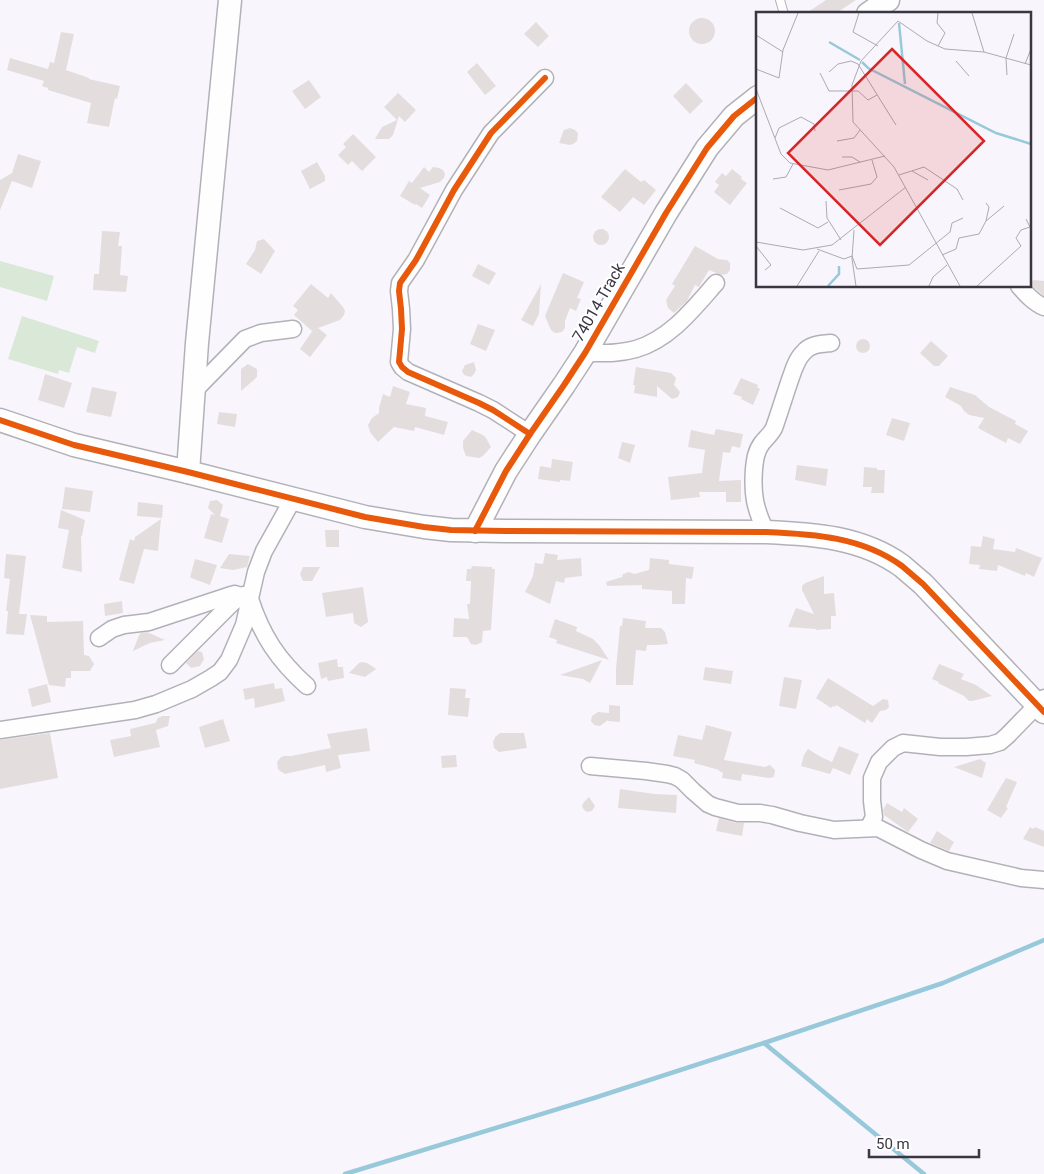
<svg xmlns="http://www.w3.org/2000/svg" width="1044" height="1174" viewBox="0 0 1044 1174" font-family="Roboto,sans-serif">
<rect width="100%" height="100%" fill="#f8f6fc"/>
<!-- green -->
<g fill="#dae8d7">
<polygon points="0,261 54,276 47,301 0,287"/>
<polygon points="22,316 99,341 95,353 77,347 69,373 59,370 58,374 8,359"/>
</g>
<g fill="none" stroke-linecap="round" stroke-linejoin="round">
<!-- stream -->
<g stroke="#97c9da" stroke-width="4.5">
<polyline points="764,1043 924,1174"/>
<polyline points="345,1174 594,1098 764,1043 943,983 1044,940"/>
</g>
</g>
<!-- building -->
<g fill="#e4ddde">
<polygon points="826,0 856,0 835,14 805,14"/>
<circle cx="702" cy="31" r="13"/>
<polygon points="536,22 549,36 538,47 524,34"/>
<polygon points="61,32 74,34 66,70 89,78 89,79 120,86 117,99 115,98 109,127 87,123 91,103 48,90 48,88 42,86 44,81 7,70 10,58 48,69 50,62 54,63"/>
<polygon points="477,63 496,86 485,95 467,72"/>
<polygon points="309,80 321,97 305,109 292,91"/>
<polygon points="686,83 703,101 690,114 673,96"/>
<polygon points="398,93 416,110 405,122 399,116 393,135 389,139 375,139 382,127 397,120 384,107"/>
<polygon points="570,128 575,130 578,133 577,141 573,144 570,145 559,143 563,132 564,130"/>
<polygon points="353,134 376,157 362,171 352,161 348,165 338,155 346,147 343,144"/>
<polygon points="18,154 41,161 32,188 12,181 0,210 0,180 12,173"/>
<polygon points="317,162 325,176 325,181 310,189 301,171"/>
<polygon points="424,167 429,172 433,167 439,168 443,170 445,174 444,178 440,182 420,188 430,195 422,208 416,204 415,205 400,196 409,181 412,183"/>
<polygon points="625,169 641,182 644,180 656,190 644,205 633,197 620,212 601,197"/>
<polygon points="732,169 742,177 741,179 747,183 730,205 714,192 719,185 715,182 722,173 726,176"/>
<circle cx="601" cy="237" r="8"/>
<polygon points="102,231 120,232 118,246 122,246 120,275 128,276 126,292 93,290 94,274 99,274"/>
<polygon points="264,239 275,251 261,274 246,264 255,250 257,241"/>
<polygon points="695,246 718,259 727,260 730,263 730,270 727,274 721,275 709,270 699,287 695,285 687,301 674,313 668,308 666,300 675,286 672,284"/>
<polygon points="478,264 496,273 489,285 472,276"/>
<polygon points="563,273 584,282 577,298 581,299 576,311 570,308 565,321 565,328 562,332 557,333 555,333 551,330 545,316"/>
<polygon points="1035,280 1044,281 1044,296 1030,284 1031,281"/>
<polygon points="311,284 328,298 331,293 343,307 345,311 344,315 340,320 318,328 327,335 310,357 300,349 313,330 312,331 294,315 298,310 293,306"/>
<polygon points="541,284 539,314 533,326 521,320"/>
<polygon points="478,324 495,330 486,351 470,344"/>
<circle cx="863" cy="346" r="7"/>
<polygon points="931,341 948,356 939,366 934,366 920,353"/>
<polygon points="474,362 476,370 474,374 471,377 464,375 462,371 465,365"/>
<polygon points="248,364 257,369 257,377 241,391 241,369"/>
<polygon points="636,367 671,373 676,378 674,385 680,392 678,397 672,399 657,386 657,397 634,393 635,385 633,385"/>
<polygon points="45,374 72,383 64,408 38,400"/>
<polygon points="741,378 758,385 757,387 760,389 753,405 741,399 742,397 733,394"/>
<polygon points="393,386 410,392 406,404 426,408 425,416 448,422 444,435 415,427 414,431 394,427 378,442 370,432 368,425 372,418 379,413 379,408 383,394 390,397"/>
<polygon points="92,387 117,392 111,417 86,412"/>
<polygon points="950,387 975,395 989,407 1016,421 1015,424 1028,431 1020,444 1008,438 1006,443 978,428 984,418 969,415 964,411 961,406 945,397"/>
<polygon points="219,412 237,414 235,427 217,424"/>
<polygon points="892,418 910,423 904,441 886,435"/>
<polygon points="716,429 743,434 740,448 732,446 730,453 723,452 719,481 741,480 741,502 726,502 726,492 699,492 700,497 671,500 668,477 702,473 705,450 688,447 691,430 714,435"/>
<polygon points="472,430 483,435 486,438 491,447 483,456 479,458 466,456 463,448 463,441"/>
<polygon points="622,442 635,445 630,463 618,458"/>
<polygon points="552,459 573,462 570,481 560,480 560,482 538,479 540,466 551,468"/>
<polygon points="797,465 828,469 826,486 795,480"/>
<polygon points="864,467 877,468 877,470 885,470 884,493 871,493 872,487 863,487"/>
<polygon points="65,487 93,491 90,512 62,509"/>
<polygon points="217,500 223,505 220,516 229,519 222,543 204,538 211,514 215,515 208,508 210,501"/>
<polygon points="138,502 163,505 162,518 137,516"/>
<polygon points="61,510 85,520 82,536 81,536 82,572 62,568 69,530 58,528"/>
<polygon points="161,519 158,551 144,549 134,584 119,580 130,539 134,541 135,537"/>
<polygon points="325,530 339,530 339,547 326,547"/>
<polygon points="983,536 995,539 993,549 1015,552 1016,548 1042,558 1034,577 1026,573 1025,576 998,565 997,571 979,569 980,565 969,564 971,546 981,547"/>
<polygon points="545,553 558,555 557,560 581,558 582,576 565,578 564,583 556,581 550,604 525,592 533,576 535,563 543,564"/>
<polygon points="6,554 26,556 19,614 27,614 24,635 6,634 8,611 6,611 10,579 4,578"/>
<polygon points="229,554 250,556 247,567 233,570 220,568"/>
<polygon points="650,558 669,560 669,564 694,567 692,579 686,578 685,604 672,604 672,591 642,589 642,585 607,586 606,582 622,577 623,574 629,572 634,574 649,570"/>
<polygon points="195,559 217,565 210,585 191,578 191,577 190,577"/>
<polygon points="472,566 492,567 492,569 495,569 491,630 483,631 482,642 476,645 471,644 467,637 453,637 454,618 469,619 467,604 470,604 471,581 466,581 467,569 471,569"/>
<polygon points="303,567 320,567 312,581 303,581 300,574"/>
<polygon points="824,576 824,594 834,593 836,616 831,616 831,629 816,630 816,629 788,627 796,608 814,614 802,590 802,586 805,583"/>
<polygon points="363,587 368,622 361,627 354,623 353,613 326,617 322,593"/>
<polygon points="122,601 123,613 105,616 104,604"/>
<polygon points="30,615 47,616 47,622 83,621 84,655 89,656 94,664 90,671 71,671 71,678 66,678 65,687 49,685"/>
<polygon points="623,618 646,621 645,628 661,628 665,632 668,644 657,645 647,645 646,651 636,650 633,685 616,685 616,669 620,626 622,626"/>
<polygon points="555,619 577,627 576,631 593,639 599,645 609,660 556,643 557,640 549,637"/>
<polygon points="147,632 165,640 150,643 133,651 139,635 141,633"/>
<polygon points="198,651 202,652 204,659 200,666 191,668 186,663"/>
<polygon points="337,659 338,667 343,667 344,678 328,681 327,677 321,679 318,663"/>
<polygon points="602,660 590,683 583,679 560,675"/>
<polygon points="362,662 367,663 376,669 365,677 349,673 359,663"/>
<polygon points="939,664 964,674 961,679 976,685 992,696 972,701 969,701 964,696 938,683 939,682 932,679"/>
<polygon points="705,667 733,671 731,684 703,680"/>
<polygon points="784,677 802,680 796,709 779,706"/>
<polygon points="828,678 873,706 883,699 888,700 889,707 886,710 880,711 872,723 867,719 865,723 836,705 835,707 833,706 831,708 816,698"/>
<polygon points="274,683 275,689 282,688 285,701 255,708 254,698 245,700 243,689"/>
<polygon points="47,684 51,702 32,707 28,689"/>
<polygon points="450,688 466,689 465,698 470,698 468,717 448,715"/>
<polygon points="609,705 620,706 620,722 608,721 608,720 600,726 594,725 591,721 592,716 598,712 609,713"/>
<polygon points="162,716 170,716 168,726 156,730 160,747 114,757 110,740 131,736 130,729 155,723 155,724 158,718"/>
<polygon points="223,719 230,741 205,748 199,727"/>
<polygon points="706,725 732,732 724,760 765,767 770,765 775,770 774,777 769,778 742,774 741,781 722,778 723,773 719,771 719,770 694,763 695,760 673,756 678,735 702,740"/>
<polygon points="367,728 370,751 338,755 341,768 326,772 325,765 285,774 280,771 278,769 277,762 281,757 284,756 291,756 331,748 327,734"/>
<polygon points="50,733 58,778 0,789 0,740"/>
<polygon points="500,733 524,733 527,748 499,752 494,748 493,742 495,737"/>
<polygon points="839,746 859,754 850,775 833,768 830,774 801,766 804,755 808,749 821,757 832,762"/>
<polygon points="456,755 457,767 442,768 441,756"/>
<polygon points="980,759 986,763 982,778 954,767"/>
<polygon points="1006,778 1017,782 1006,807 1008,808 1001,818 987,810"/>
<polygon points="620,789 654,794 677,795 676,813 618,808"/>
<polygon points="589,797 595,806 592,811 587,812 584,810 582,806 584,802"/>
<polygon points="887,803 902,812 904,808 918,819 908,832 884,815 883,810"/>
<polygon points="719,818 736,823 744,823 742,836 716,831"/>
<polygon points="1030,827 1033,829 1035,827 1044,831 1044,847 1023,839"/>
<polygon points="937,831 954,842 949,851 930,843"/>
</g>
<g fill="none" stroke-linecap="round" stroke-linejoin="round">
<!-- lane casing -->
<g stroke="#b3b1b8" stroke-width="10">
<polyline id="lane" points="780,0 784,14"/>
</g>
<!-- street casing -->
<g stroke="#b3b1b8" stroke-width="19">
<g id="street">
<path d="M1019,286C1026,294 1034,303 1044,307"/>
<path d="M585,353C602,353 619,354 636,349C670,339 693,309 716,283"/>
<polyline points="193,392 245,339 261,333 293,329"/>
<polyline points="530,434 493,410 479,403 408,372 402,367 399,362 402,329 401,309 399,291 400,283 416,260 454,190 491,133 545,78"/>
<path d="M766,532C755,508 752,495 754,469C755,459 756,451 762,443C766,438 771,434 774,428C780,411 785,394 791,377C794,368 797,359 803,353C810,344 821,344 831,343"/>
<path d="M250,599C262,636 278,660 307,686"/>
<polyline points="99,638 112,629 124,625 149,622 228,596 235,594 240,596"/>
<polyline points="170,665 232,603 243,595"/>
<polyline points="0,730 135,710 156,704 192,689 211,678 220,672 229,660 244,625 256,572 264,551 293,499"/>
<polyline points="590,766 646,771 667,774 675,776 682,780 693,791 708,804 715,807 738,813 760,813 772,815 800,823 834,830 878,828 921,850 947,861 1021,878 1044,880"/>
<polyline points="869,827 874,817 872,801 872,778 879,762 893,748 903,743 940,747 966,747 990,745 1000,742 1007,736 1044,698"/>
</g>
</g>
<!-- secondary casing -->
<g stroke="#b3b1b8" stroke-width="25">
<g id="secondary">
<polyline points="868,14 888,0"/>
<path d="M0,420L74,445L188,472L365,517L424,527L451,530L505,531L766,532C814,534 862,537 902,566C909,572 916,578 923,584L1044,712"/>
<polyline points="188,472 197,343 230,0"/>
<polyline points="475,531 506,471 530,434 564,385 585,353 666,213 707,148 734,116 758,97"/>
</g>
</g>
<!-- lane -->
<use href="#lane" stroke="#fefeff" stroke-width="8"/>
<!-- street -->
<use href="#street" stroke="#fefeff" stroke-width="16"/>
<!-- secondary -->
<use href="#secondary" stroke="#fefeff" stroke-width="22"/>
<!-- cycleway casing -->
<g stroke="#fff" stroke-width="9">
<g id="cycleway">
<path d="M0,420L74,445L188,472L365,517L424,527L451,530L505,531L766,532C814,534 862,537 902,566C909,572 916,578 923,584L1044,712"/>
<polyline points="530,434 493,410 479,403 408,372 402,367 399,362 402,329 401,309 399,291 400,283 416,260 454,190 491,133 545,78"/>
<polyline points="475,531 506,471 530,434 564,385 585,353 666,213 707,148 734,116 758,97"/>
</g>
</g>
<!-- cycleway -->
<use href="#cycleway" stroke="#e8590c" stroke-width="6"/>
</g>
<g text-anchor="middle" stroke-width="4.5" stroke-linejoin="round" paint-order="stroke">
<!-- street labels -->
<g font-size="16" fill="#3a3742" stroke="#fff">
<text transform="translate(598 302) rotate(-60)" y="6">74014 Track</text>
</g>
</g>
<!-- overview -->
<g transform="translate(756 12)">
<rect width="275" height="275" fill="#f8f6fc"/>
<path fill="none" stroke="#97c9da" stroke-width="2.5" d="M143,11L149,72M73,30L104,48M106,50L112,56L240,121L275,132M72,274L83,262V254"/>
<path fill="none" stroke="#acaab2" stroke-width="1" d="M103,1L97,20L122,34M182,1L181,11L189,21L182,34M216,1L228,40M0,23L27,40M200,49L213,64M269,52L275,37M0,57L23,66L27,38L42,1M73,60L82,52L95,49L102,52L140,113M64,61L73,79H102L112,88L121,83M251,63L250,46L258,22M0,77L25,142L34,151L72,158L129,144M19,126L23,116L45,105L58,112L59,119M81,129L98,126L104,118M86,145H96L104,150M156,159L172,168M143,163L168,155L201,177L207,188M17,167L30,165L37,152M83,178L115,172L121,165L116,148M70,189L71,206L85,228M24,196L62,216L72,210M230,209L233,195L230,191M98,218L96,247L100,274M0,230L47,238L76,233L150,175M0,234L15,253L9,258M61,237L88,247L96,244L101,257L153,253L194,220L196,211L207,206M186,243L200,237L203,226L223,222L230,209L248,194M41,274L63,239M173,274L177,265L191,253M204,274L138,155L97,110L96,73L105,49L142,9L171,29L189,37L228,40L275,53M221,274L265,234L260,226L265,218L274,215L270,207"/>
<path fill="#d62828" fill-opacity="0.15" stroke="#d62828" stroke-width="2.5" d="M136,37L228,129L124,233L32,141Z"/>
<rect width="275" height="275" fill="none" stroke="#3a3742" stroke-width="2.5"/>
</g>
<!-- scale -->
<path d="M869 1149v8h110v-8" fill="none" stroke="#3a3742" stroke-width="2.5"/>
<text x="876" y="1149" font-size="15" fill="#3a3742" stroke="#ffffff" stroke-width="4" paint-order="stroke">50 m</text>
</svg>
